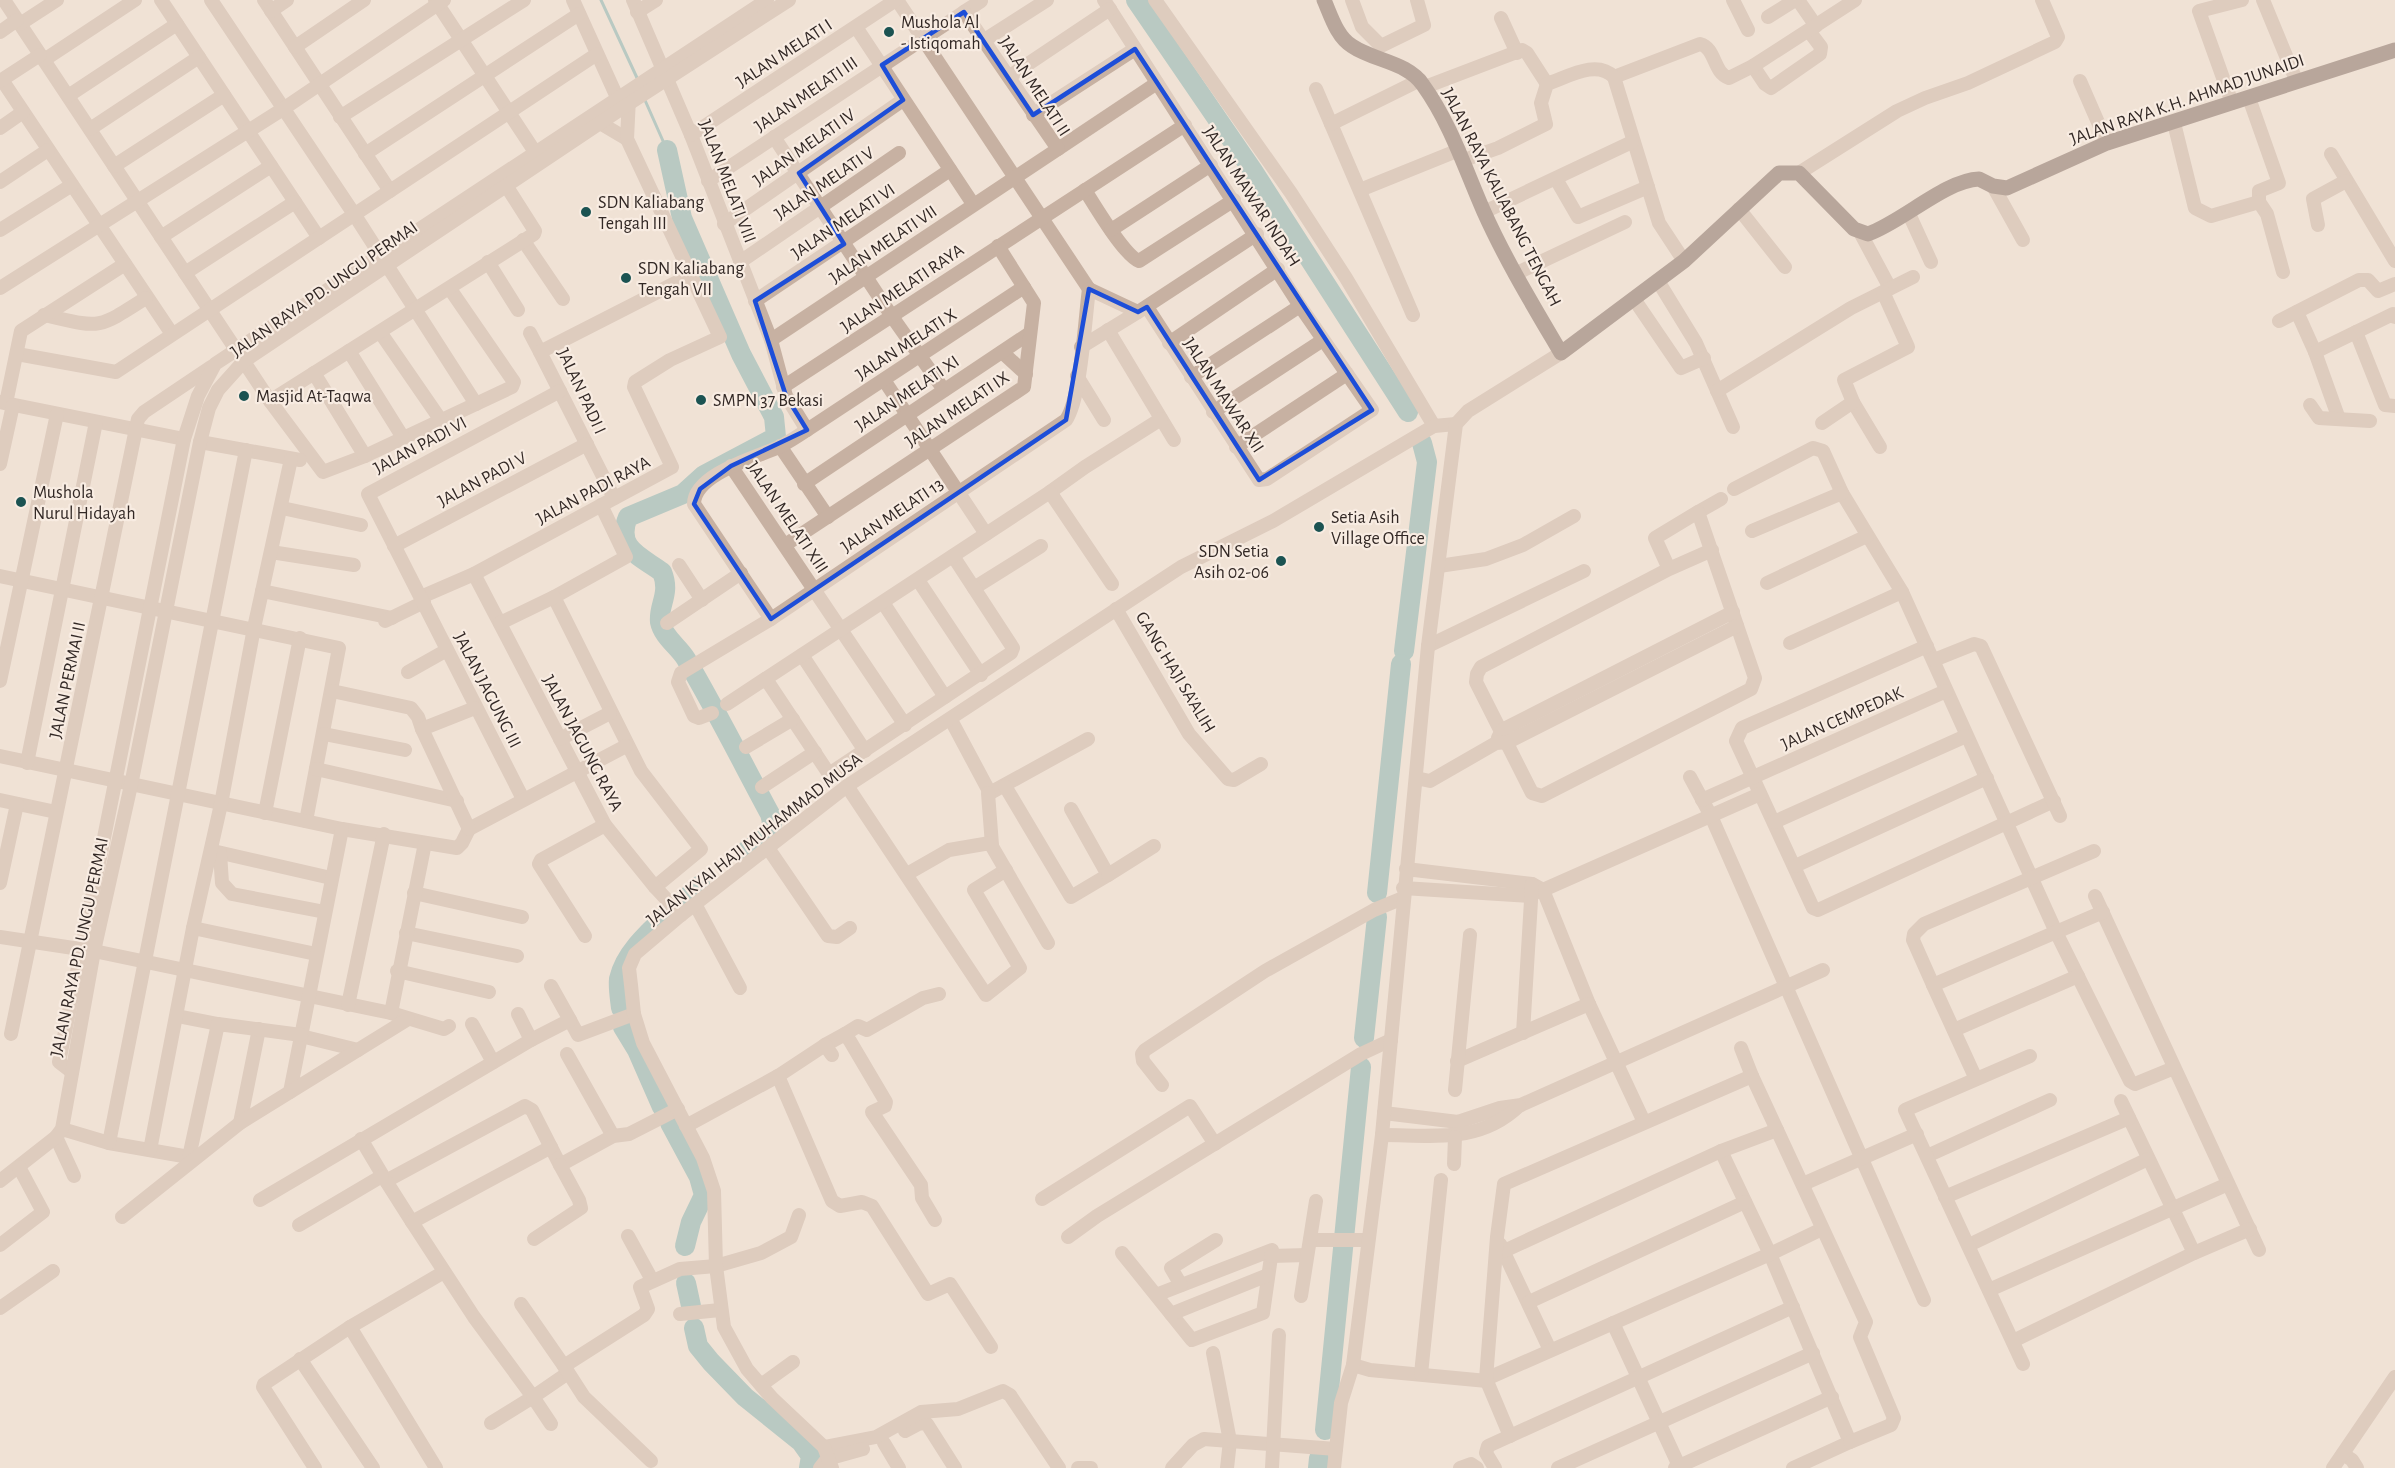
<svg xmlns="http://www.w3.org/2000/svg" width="2395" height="1468" viewBox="0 0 2395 1468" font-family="'Alegreya Sans',sans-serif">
<rect width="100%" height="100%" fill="#f0e2d6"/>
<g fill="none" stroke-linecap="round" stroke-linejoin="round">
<!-- stream -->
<g stroke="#75acab" stroke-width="3">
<polyline points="601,0 638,80"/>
<polyline points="644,98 667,150"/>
</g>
<!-- river -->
<g stroke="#75acab" stroke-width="20">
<polyline points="1136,0 1253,171 1408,412"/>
<path d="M667,150L682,218L741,354L774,417L776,437L704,475L683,494L628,517C615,548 640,556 662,572C671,594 658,605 660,622C663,637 679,647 686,659C716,710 742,762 770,814C777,835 763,840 746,851"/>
<polyline points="1404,651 1427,462 1422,443"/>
<polyline points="1377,893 1401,664"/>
<polyline points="685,899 700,885"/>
<path d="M621,1008C620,999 618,988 619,979C625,952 651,930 670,912"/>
<polyline points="623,1027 637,1050 662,1107"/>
<polyline points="1364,1038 1377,917"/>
<polyline points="670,1123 699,1177 704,1195 691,1222 685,1246"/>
<polyline points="686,1283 691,1306"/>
<polyline points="694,1328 698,1346 711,1362 745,1397 801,1442 811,1456 809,1468"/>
<polyline points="1325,1430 1361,1067"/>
<polyline points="1318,1468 1319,1458"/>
</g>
<!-- minor -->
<g stroke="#c7b1a2" stroke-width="14">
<polyline points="4,0 270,401 323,472 365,456 512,387 514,382 450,289"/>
<polyline points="161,0 319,238"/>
<polyline points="211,0 354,214 476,404"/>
<polyline points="264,0 390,191"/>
<polyline points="435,0 535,152"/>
<polyline points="573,0 621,106"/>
<polyline points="633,0 691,135 771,340 786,396 807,430"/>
<polyline points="897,0 1089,289"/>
<polyline points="1104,0 1300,306 1372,410 1267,479 1259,480 1147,307"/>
<polyline points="1155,0 1291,193 1346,278 1434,426"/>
<polyline points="1352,0 1362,27 1381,46 1424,25 1417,0"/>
<polyline points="1733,0 1748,30"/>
<polyline points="1798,0 1816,26"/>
<polyline points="2263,0 2296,80"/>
<polyline points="271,11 287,0"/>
<polyline points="637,12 656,0"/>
<polyline points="964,12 981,1"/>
<polyline points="1768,17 1795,0"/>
<polyline points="1501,18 1517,53"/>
<polyline points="20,24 57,0"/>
<polyline points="856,27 973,204"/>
<polyline points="0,32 17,20"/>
<polyline points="983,41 1047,0"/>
<polyline points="295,47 364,0"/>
<polyline points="44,60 135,0"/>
<polyline points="1753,66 1765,84 1771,88 1820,54 1821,47 1809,31"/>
<polyline points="1010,76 1110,9"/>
<path d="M1614,77L1700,44C1716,48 1713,73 1729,78L1753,66L1855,0"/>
<polyline points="2,80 172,334"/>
<polyline points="0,81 40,55"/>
<polyline points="2080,81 2107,143"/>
<polyline points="1425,87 1522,50 1527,53 1547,84"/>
<polyline points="1316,89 1413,315"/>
<polyline points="68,96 177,24"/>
<polyline points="2249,98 2279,183 2259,191 2259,202"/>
<polyline points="2232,103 2199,11 2242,0"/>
<polyline points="1033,115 1135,49"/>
<polyline points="340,117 524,0"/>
<polyline points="600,123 627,139"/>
<polyline points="1331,124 1420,80"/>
<polyline points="2175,127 2195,208 2211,216 2259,202 2267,214 2283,272"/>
<polyline points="0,128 23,112"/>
<polyline points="90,129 199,57"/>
<polyline points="691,135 896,0"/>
<polyline points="774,137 893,318 944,390"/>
<polyline points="1058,149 1157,83"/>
<polyline points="365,154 579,14"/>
<polyline points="2331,154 2395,261"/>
<path d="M1464,160L1498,148L1546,124L1541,103L1547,84C1568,77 1596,59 1614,77L1659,223L1684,261"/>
<polyline points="114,166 224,95"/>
<polyline points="1799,173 1897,111 1925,98 1968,83 2055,42 2058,37 2042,0"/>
<polyline points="1556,179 1578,217 1648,187"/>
<polyline points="708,181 964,12 1058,149 771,340"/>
<polyline points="0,182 48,150"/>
<polyline points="1993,186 2023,240"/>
<path d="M1085,190C1095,206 1124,255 1139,261L1234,200"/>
<polyline points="1360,190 1459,150"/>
<polyline points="1739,209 1785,267"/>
<polyline points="1484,212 1632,142"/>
<polyline points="1909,214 1931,262"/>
<polyline points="724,224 903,100"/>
<polyline points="2318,225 2313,199 2346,181"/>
<polyline points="0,230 72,185"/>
<polyline points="1111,230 1211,165"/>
<polyline points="1861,234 1890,288"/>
<polyline points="161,237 271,166"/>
<polyline points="523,240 563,299"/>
<polyline points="488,262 518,310"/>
<polyline points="740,262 899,153"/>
<polyline points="185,273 295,202"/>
<polyline points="1515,274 1625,222"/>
<polyline points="1658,281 1696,343 1733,427"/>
<polyline points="0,288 283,109 444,0"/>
<polyline points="1089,289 1138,312 1257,234"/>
<polyline points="1634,299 1681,368 1704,358"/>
<polyline points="755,301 950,170"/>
<polyline points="2297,312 2315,352 2339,419"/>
<path d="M44,315C101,328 96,330 146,298"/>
<polyline points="2279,321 2359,280 2368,280 2378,291 2395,284"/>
<polyline points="1108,330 1174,440"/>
<polyline points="380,332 440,419"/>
<polyline points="2356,332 2385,405 2395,406"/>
<polyline points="530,333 540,352"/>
<polyline points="1169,343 1278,269"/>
<polyline points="1081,347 1138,312"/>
<polyline points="349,351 402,436"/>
<polyline points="1002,352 1026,374"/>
<polyline points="2315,352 2393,314 2395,317"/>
<polyline points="17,354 116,372 597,54"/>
<polyline points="314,373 365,456"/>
<polyline points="1077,376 1104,420"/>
<polyline points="1191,377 1300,306"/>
<polyline points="884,380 986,534"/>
<polyline points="783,387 1185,125"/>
<polyline points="1717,391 1851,308 1913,277"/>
<polyline points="270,401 534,234 535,231 507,187"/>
<polyline points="0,402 184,439"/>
<polyline points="1853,402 1880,447"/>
<polyline points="6,403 21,331 125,264"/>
<polyline points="2310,405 2319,418 2370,421"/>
<polyline points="1213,412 1323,340"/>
<polyline points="1822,423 1853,402 1844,380 1908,347 1883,292"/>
<polyline points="200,442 300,460"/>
<polyline points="780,446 828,517"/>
<polyline points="1236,447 1347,374"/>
<polyline points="0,464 13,405"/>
<polyline points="731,466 905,725"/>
<polyline points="804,484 1030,333"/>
<polyline points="1734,489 1813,448 1823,451 1842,493 1902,592 2056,932 2130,1081 2135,1084 2174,1068"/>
<polyline points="1050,492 1085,467 1161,419"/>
<polyline points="614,498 540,352 691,275"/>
<polyline points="601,505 626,557 554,597 641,771 701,849 655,887"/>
<polyline points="282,508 361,525"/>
<polyline points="1698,512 1721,499"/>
<polyline points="1752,531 1842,493"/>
<polyline points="785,545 1024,387 1034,303 998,246"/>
<polyline points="394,546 587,444"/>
<polyline points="271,552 354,565"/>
<polyline points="679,565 702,600"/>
<polyline points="1439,566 1486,559 1523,545 1574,516"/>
<polyline points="1669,569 1655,538 1698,512 1755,678 1751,689 1542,796 1532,793 1476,682 1477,674 1481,667 1669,569 1712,550"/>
<polyline points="474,574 605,825 655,887 681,915"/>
<polyline points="0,576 339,648 306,821"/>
<polyline points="918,580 981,675"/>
<polyline points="1767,583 1867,536"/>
<polyline points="974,588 1041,546"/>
<polyline points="262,591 392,618"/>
<polyline points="421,597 474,574 672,467 634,387 635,382 670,360 720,337 627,139 629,98"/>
<polyline points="884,604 945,697"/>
<polyline points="1116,609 1189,734 1228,779 1234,780 1261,764"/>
<path d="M771,619L694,504C694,474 757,457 779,447C789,442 798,436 807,430L1024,287"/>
<polyline points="385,621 424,602"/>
<polyline points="500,623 554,597"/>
<polyline points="667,623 741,573"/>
<polyline points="1790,643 1902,592"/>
<polyline points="1428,646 1584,571"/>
<polyline points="1927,646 1742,728 1736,741 1813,908 1818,910 2054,801"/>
<polyline points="802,655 865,751"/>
<polyline points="1934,660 1974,644 1981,646 2060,816"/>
<polyline points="408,672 447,650"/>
<polyline points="766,679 829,774 1011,653 1013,648 953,556"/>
<polyline points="0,681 57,414"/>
<polyline points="332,691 411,708 418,717 422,729"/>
<polyline points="727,704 1050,492 1112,584"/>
<path d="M712,713L699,718L694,716L678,682L681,673L771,619L1066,420C1081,398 1085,318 1089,289"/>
<polyline points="951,720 990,793 1088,739"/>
<polyline points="324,734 405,750"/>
<polyline points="1498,738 1502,730 1733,612"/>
<polyline points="560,739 610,713"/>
<polyline points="746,747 793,719"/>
<polyline points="0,756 342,829 457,848 462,843 469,829"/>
<polyline points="27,763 96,422"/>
<polyline points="316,769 457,801"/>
<polyline points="1690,777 1711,816 1924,1300"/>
<polyline points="1416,778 1430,781 1496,743 1508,742 1737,626"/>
<polyline points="847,786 986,995 1020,968 974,890 1006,870"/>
<polyline points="1005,786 1071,897 1108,875 1071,809"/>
<polyline points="762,787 815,752"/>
<polyline points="988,793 992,845"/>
<polyline points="523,799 368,494 560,391"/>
<polyline points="0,800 56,812"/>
<polyline points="1702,800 1946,691"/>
<polyline points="265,813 300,638"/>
<polyline points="1774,822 1966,736"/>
<polyline points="469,829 626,746"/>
<polyline points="469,829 422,729 475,708"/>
<polyline points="768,848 828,936 837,937 850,928"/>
<polyline points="213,851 331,878"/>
<polyline points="220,853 222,883 232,894 325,912"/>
<polyline points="1795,866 1987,778"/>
<polyline points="1406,869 1532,884 1543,890 1760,794"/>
<polyline points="907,874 949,850 990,843 1048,943"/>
<polyline points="1108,875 1154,846"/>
<polyline points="0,883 17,804"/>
<polyline points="1403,888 1531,896 1537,891"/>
<polyline points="1543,890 1589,1004 1644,1122"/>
<polyline points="414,893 522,917"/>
<polyline points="2095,896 2259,1250"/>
<polyline points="695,904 740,988"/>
<polyline points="193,928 316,954"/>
<polyline points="406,933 517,956"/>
<polyline points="585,936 539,864 541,860 605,825"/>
<polyline points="0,937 80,949"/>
<polyline points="94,951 391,1013 444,1029 449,1026"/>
<polyline points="397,971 489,992"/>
<polyline points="1933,985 1913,940 1914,934 1924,924 2094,851"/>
<polyline points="348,1005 384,834"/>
<polyline points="391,1013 425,843"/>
<polyline points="518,1014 531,1040"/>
<polyline points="177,1016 218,1024"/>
<polyline points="570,1020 578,1035 634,1014"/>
<polyline points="472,1024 493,1062"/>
<polyline points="1954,1030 2078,976"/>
<polyline points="1523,1033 1532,884"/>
<polyline points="11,1034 138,419 144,412 211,367"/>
<polyline points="845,1034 858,1026 867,1030 923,998 939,994"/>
<polyline points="301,1036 358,1050"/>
<polyline points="825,1045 845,1034 850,1041 886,1102 885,1106 872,1112 921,1185 922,1198 935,1220"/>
<polyline points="1741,1048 1752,1076"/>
<polyline points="567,1054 613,1136"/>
<polyline points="1457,1061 1589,1004"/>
<polyline points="72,1072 59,1062 184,439 198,396 215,364 767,0"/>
<polyline points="778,1076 832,1201 840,1206 862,1202 872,1206 928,1294 950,1284 991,1347"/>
<polyline points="1976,1079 1933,985 2103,912"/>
<polyline points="1162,1085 1143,1061 1142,1054 1145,1050 1265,971 1374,910 1403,898"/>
<polyline points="1455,1090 1470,935"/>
<polyline points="290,1092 342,829"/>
<polyline points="2121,1101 2194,1253"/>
<polyline points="1384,1113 1458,1122 1500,1108 1521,1105 1823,970"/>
<polyline points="240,1123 259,1029"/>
<polyline points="686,1126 778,1076 825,1045 832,1055"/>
<polyline points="62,1129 109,1143 189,1157 188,1162"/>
<path d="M1382,1135C1432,1135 1479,1144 1519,1106"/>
<polyline points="56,1137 74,1176"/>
<polyline points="361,1139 386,1181 525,1106 532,1110 560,1165 613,1136 629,1134 678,1109"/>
<polyline points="109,1143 246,450"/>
<polyline points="150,1150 193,928 221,804 254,628 291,459"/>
<polyline points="1721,1151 1770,1254 1850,1442 1793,1468"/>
<polyline points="1927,1156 2050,1100"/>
<polyline points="189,1157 218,1024 301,1035"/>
<polyline points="1454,1164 1455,1137"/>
<polyline points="0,1181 56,1137 62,1129 94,951 131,785 200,442 209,408 218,390 244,361 630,103 789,0"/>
<polyline points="386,1181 412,1222"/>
<polyline points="1803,1184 1917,1134"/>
<polyline points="1945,1197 2129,1118"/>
<polyline points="1042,1199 1190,1106 1215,1144"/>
<polyline points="260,1200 531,1040 570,1020 551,986"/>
<polyline points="122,1217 240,1123 408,1019"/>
<polyline points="299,1225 382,1176"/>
<polyline points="628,1236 652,1280"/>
<polyline points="1068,1237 1097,1216 1361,1054 1391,1040"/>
<polyline points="534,1239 581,1208 579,1200 560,1165"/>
<polyline points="1310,1240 1368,1240"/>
<polyline points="1500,1244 1550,1350"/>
<polyline points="0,1245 43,1212 19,1167"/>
<polyline points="1969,1245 2148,1159"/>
<polyline points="1504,1251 1721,1151 1777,1130"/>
<polyline points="1122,1253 1192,1340 1263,1313 1272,1250 1156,1295"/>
<polyline points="1271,1256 1307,1255"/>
<polyline points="1181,1285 1171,1268 1216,1240"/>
<polyline points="1989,1290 2228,1184"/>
<polyline points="1301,1296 1316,1201"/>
<polyline points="1529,1302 1745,1202"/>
<polyline points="521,1304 564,1366"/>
<polyline points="0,1308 53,1271"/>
<polyline points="680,1314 720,1310"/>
<polyline points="1171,1314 1268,1275"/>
<polyline points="1613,1323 1680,1468"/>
<polyline points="350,1327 436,1468"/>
<polyline points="2013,1341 2194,1253 2250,1229"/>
<polyline points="1213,1353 1230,1441 1227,1468"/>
<polyline points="300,1359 373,1468"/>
<polyline points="2023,1364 1905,1110 2030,1056"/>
<polyline points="1353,1365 1370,1370 1487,1381"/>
<polyline points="1421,1374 1441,1180"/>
<polyline points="1486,1379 1770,1254 1822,1229"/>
<polyline points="761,1385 793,1362"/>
<polyline points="491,1423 533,1397 474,1317 412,1222 551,1147"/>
<polyline points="551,1424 533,1397 568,1373"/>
<polyline points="905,1431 920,1423 927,1424 955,1468"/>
<polyline points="1510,1436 1486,1379 1497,1237 1504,1184 1752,1076 1866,1322 1860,1337 1894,1418 1891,1425 1850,1442"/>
<polyline points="884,1443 899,1468"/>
<polyline points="824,1447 876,1437 921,1412 958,1409 1003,1391 1010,1395 1059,1468"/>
<polyline points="2343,1454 2352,1460 2357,1468"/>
<polyline points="651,1461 584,1397 564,1366 644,1315 648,1309 640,1287 680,1269 716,1266 761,1253 791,1237 799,1215"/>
<polyline points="315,1468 263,1387 264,1384 350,1327 444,1272"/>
<polyline points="820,1468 827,1459 863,1449"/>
<polyline points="832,1468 824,1447 772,1398 747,1369 724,1327 716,1266 714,1191 703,1158 643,1043 634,1014 631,985 629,968 635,954 681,915 847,786 1181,567 1273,521 1427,430 1434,426 1456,424"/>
<polyline points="1078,1468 1091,1468"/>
<polyline points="1172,1468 1193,1445 1204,1439 1336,1449"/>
<polyline points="1272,1468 1279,1335"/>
<polyline points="1334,1468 1341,1403 1353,1365 1382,1135 1428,646 1456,424 1468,411 1561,353"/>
<polyline points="1460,1468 1471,1464 1477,1468"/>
<polyline points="1495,1468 1486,1453 1488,1446 1793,1307"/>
<polyline points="1558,1468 1813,1353"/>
<polyline points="1675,1468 1832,1397"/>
<polyline points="2333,1468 2395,1377"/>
</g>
<!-- major -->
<path stroke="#745e55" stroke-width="15" d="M1324,0C1331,16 1337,37 1352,46C1374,61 1408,62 1423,85C1451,124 1465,169 1484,212C1506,261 1534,307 1561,353L1684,261L1779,173H1799L1854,229L1868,234C1902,222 1946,180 1979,179L1993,186L2007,188L2107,143L2395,50"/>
</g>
<!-- marked area -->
<path d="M0 0H2395V1468H0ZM964,12L1033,115L1135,49L1372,410L1259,480L1147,307L1138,312L1089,289L1066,420L771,619L694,504L700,489L731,466L807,430L786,396L755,301L844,244L799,173L903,100L882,65Z" fill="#f0e2d6" fill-opacity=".55" fill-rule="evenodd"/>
<path fill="none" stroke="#1d4ed8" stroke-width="4.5" stroke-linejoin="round" d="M964,12L1033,115L1135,49L1372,410L1259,480L1147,307L1138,312L1089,289L1066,420L771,619L694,504L700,489L731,466L807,430L786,396L755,301L844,244L799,173L903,100L882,65Z"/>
<!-- markers -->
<g fill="#1b5352" stroke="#f8ece2" stroke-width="2">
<circle cx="889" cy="32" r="6"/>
<circle cx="586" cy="212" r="6"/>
<circle cx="626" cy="278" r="6"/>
<circle cx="244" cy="396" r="6"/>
<circle cx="701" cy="400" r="6"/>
<circle cx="21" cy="502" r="6"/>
<circle cx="1319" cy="527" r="6"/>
<circle cx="1281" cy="561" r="6"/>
</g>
<g text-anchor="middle" stroke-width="4.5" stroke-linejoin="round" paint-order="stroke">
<!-- poi labels -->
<g font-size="18" fill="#322825" stroke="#f8ece2" text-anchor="start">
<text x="901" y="28">Mushola Al<tspan x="901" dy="21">- Istiqomah</tspan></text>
<text x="598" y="208">SDN Kaliabang<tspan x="598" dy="21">Tengah III</tspan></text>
<text x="638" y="274">SDN Kaliabang<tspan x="638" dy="21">Tengah VII</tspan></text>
<text x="256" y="402">Masjid At-Taqwa</text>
<text x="713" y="406">SMPN 37 Bekasi</text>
<text x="33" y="498">Mushola<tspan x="33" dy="21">Nurul Hidayah</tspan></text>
<text x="1331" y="523">Setia Asih<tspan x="1331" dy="21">Village Office</tspan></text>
<text x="1269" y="557" text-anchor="end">SDN Setia<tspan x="1269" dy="21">Asih 02-06</tspan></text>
</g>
<!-- street labels -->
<g font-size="18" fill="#322825" stroke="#f8ece2">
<text transform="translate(784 53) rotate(-33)" y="6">JALAN MELATI I</text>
<text transform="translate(1035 86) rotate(57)" y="6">JALAN MELATI II</text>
<text transform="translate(806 94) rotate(-34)" y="6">JALAN MELATI III</text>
<text transform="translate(2187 99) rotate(-19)" y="6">JALAN RAYA K.H. AHMAD JUNAIDI</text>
<text transform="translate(804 147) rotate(-35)" y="6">JALAN MELATI IV</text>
<text transform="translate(728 181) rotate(69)" y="6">JALAN MELATI VIII</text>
<text transform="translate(824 183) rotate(-34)" y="6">JALAN MELATI V</text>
<text transform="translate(1252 196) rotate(57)" y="6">JALAN MAWAR INDAH</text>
<text transform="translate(1502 197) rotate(63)" y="6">JALAN RAYA KALIABANG TENGAH</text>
<text transform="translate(843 221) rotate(-34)" y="6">JALAN MELATI VI</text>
<text transform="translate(883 244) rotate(-34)" y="6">JALAN MELATI VII</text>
<text transform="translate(902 288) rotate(-34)" y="6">JALAN MELATI RAYA</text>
<text transform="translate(324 289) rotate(-35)" y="6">JALAN RAYA PD. UNGU PERMAI</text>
<text transform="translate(906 344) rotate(-33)" y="6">JALAN MELATI X</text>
<text transform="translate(582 391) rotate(65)" y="6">JALAN PADI I</text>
<text transform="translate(907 393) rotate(-34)" y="6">JALAN MELATI XI</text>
<text transform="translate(1224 395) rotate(57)" y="6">JALAN MAWAR XII</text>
<text transform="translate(957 409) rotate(-34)" y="6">JALAN MELATI IX</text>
<text transform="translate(420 445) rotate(-28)" y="6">JALAN PADI VI</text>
<text transform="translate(482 479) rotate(-28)" y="6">JALAN PADI V</text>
<text transform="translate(593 490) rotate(-28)" y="6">JALAN PADI RAYA</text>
<text transform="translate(892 515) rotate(-34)" y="6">JALAN MELATI 13</text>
<text transform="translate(788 517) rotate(56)" y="6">JALAN MELATI XIII</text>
<text transform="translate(1176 672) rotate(59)" y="6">GANG HAJI SA'ALIH</text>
<text transform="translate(67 680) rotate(-78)" y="6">JALAN PERMAI II</text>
<text transform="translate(488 690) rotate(63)" y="6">JALAN JAGUNG III</text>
<text transform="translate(1842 718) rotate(-24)" y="6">JALAN CEMPEDAK</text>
<text transform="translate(583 743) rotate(62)" y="6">JALAN JAGUNG RAYA</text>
<text transform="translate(754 839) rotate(-38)" y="6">JALAN KYAI HAJI MUHAMMAD MUSA</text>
<text transform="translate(79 947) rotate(-78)" y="6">JALAN RAYA PD. UNGU PERMAI</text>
</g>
</g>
</svg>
